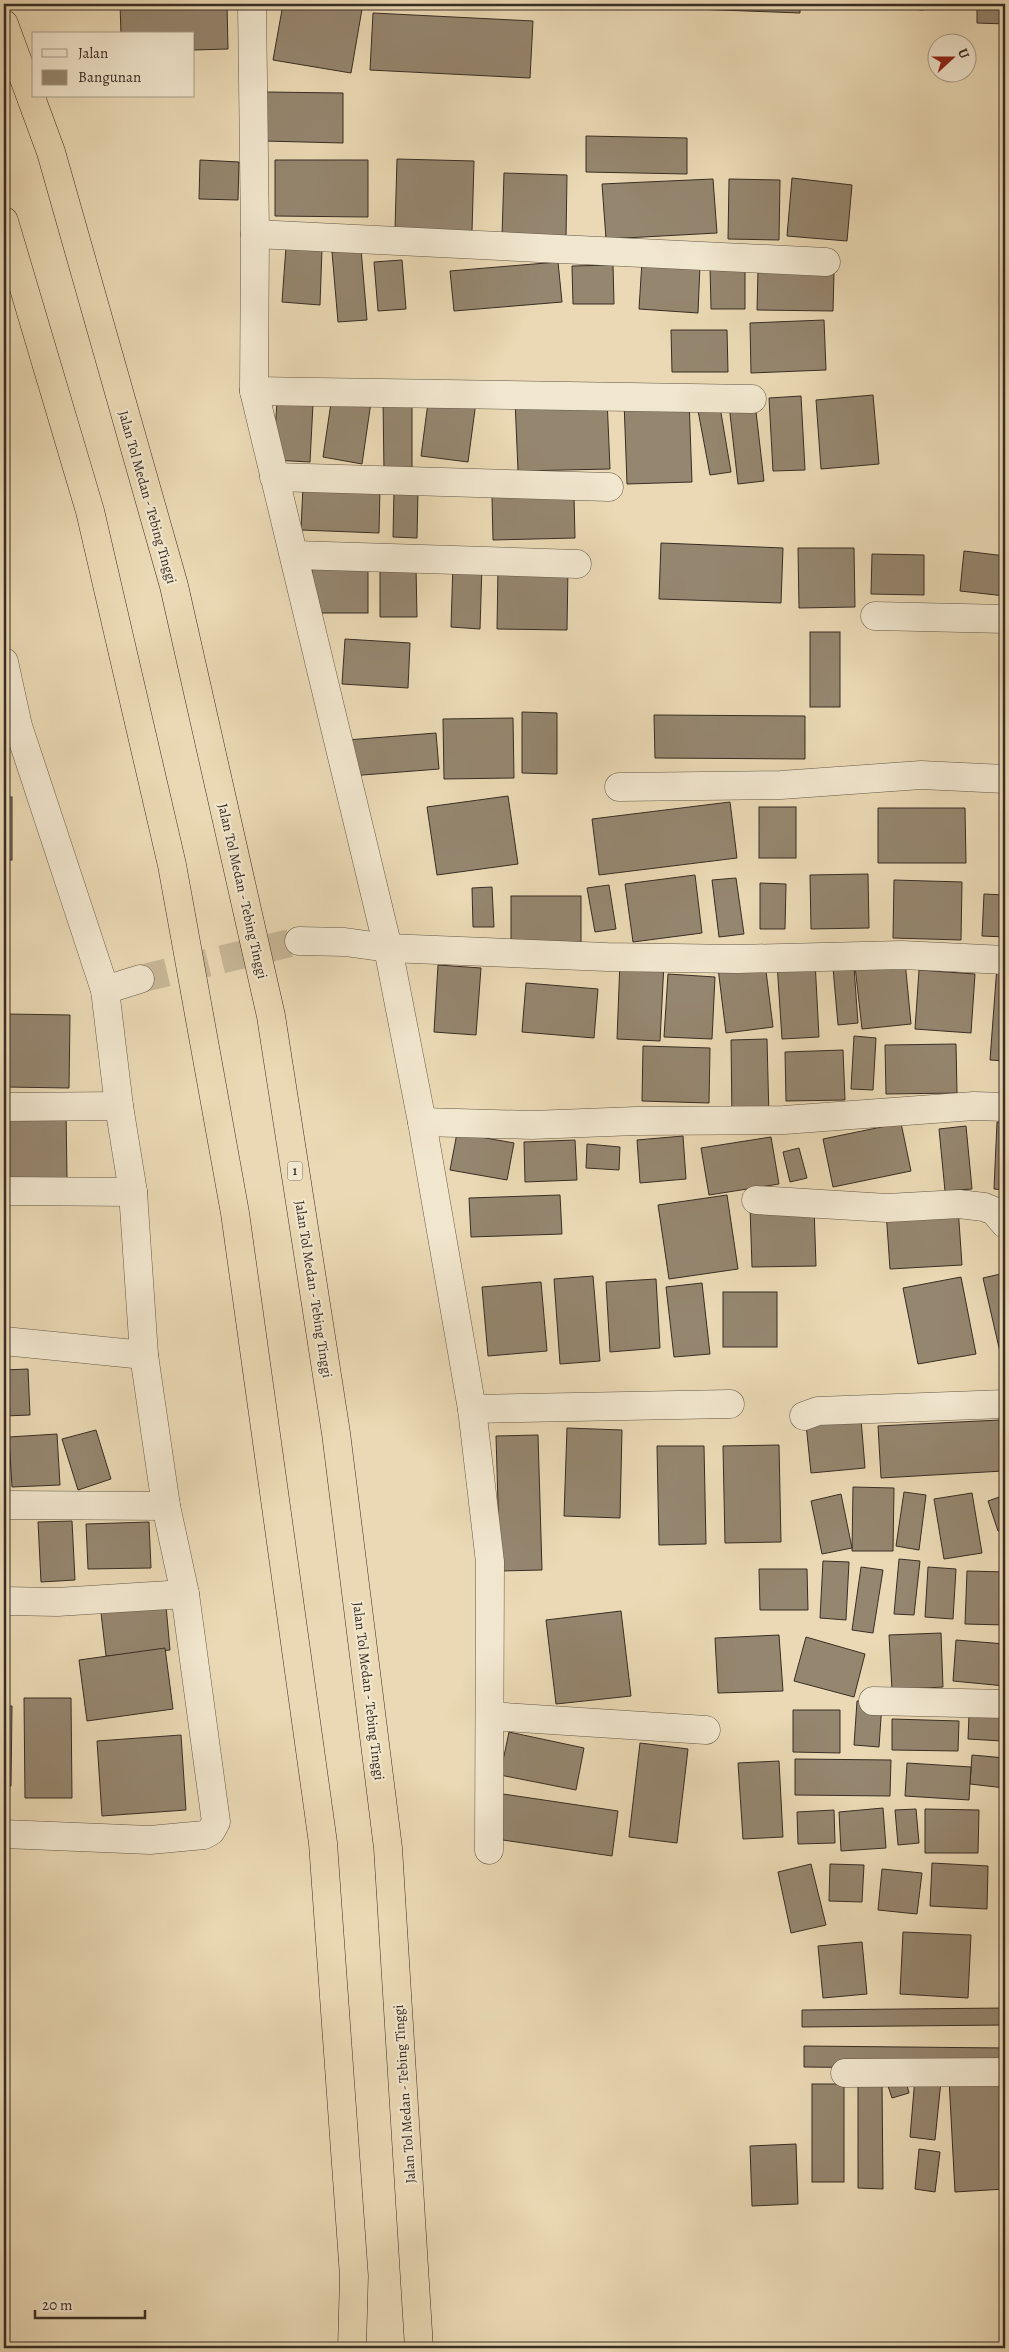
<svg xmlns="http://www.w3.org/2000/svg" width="1009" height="2352" viewBox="0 0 1009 2352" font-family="Alegreya,serif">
<rect width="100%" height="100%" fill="#ead9b4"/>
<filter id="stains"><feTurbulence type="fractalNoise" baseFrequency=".004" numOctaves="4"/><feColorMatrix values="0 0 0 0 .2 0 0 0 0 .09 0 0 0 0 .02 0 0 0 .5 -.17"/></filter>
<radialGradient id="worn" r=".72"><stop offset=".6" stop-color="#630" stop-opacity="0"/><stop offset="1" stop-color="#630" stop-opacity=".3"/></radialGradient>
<!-- building -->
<g fill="#95866f" stroke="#392d24">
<polygon points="120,4 227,4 228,49 194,50 194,34 121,34"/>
<polygon points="283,4 333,4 362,9 351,73 273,60"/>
<polygon points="695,4 800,4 800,13 694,9"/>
<polygon points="849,4 924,4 923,10"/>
<polygon points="977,4 1005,4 1005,24 977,23"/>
<polygon points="373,13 533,21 530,78 370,70"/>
<polygon points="265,92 343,93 343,143 264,141"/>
<polygon points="586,136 687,138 687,174 586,172"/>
<polygon points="397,159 474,161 472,231 395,229"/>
<polygon points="200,160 239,162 238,200 199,199"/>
<polygon points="275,160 368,160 368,217 275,216"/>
<polygon points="504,173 567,175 566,238 502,236"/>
<polygon points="792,178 852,185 847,241 787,236"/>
<polygon points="713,179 717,233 606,239 602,184"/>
<polygon points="729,179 780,180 779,240 728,239"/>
<polygon points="286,247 322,249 320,305 282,302"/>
<polygon points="361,249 367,320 338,322 332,252"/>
<polygon points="402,260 406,309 378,311 374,262"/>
<polygon points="642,261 700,265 698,313 639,309"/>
<polygon points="558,262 562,302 454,311 450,271"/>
<polygon points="613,265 614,304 573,304 572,266"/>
<polygon points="710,266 745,266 745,309 711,309"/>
<polygon points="758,270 834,272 833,311 757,310"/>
<polygon points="824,320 826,370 751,373 750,323"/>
<polygon points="671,330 727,330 728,372 672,372"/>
<polygon points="429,395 476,402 468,462 421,456"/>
<polygon points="873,395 879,464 821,469 816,400"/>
<polygon points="332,396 371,402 362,464 323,457"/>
<polygon points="801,396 805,470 773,471 769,398"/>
<polygon points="607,398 610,469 518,471 515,400"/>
<polygon points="383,399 412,399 412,472 384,472"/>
<polygon points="689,399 692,482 627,484 624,401"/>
<polygon points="719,401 731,472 710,475 697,405"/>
<polygon points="277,402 313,404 310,462 273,460"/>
<polygon points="755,403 764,481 738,484 729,405"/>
<polygon points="303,485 380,488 379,533 301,530"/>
<polygon points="394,490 418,491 417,538 393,537"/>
<polygon points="574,496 575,538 493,540 492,497"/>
<polygon points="661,543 783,548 781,603 659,599"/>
<polygon points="798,548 854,548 855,607 799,608"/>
<polygon points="964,551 1005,556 1005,596 960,591"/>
<polygon points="872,554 924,555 924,595 871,594"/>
<polygon points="453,563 482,565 480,629 451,627"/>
<rect x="312" y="566" width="56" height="47"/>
<polygon points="380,567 416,567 417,617 380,617"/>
<polygon points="498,567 568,568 567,630 497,629"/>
<rect x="810" y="632" width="30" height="75"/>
<polygon points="345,639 410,643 408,688 342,684"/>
<polygon points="522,712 557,713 557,774 522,773"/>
<polygon points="654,715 805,716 805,759 655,758"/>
<polygon points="513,718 514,778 444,779 443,719"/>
<polygon points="436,733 439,769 350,776 347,740"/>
<polygon points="508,796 518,864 437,875 427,807"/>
<rect x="4" y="797" width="8" height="63"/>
<polygon points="730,802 737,858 599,875 592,819"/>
<rect x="759" y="807" width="37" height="51"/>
<polygon points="878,808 965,808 966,863 878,863"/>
<polygon points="868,874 869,928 811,929 810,875"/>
<polygon points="695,875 702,933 633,942 625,884"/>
<polygon points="736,878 744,934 719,937 712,880"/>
<polygon points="894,880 962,882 961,940 893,938"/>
<polygon points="760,883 786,884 785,929 760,929"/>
<polygon points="609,885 616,929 595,932 587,888"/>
<polygon points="492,887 494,927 473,927 472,888"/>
<polygon points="984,894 1005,895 1005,937 982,936"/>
<rect x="511" y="896" width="70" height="46"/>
<polygon points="620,961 664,963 660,1041 617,1039"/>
<polygon points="815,961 819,1037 782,1039 777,963"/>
<polygon points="905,961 911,1024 862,1029 855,966"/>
<polygon points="765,963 773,1027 726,1033 718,968"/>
<polygon points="438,965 481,968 476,1035 434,1032"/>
<polygon points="997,966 1005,967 1005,1061 990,1060"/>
<polygon points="854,967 858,1023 838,1025 833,968"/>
<polygon points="919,970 975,974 971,1033 915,1029"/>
<polygon points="668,974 715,977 712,1039 664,1037"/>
<polygon points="526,983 598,989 594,1038 522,1032"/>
<polygon points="8,1014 70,1015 69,1088 7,1087"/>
<polygon points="854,1036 876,1038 873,1090 851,1089"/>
<polygon points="767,1039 769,1118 732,1119 731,1040"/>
<polygon points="956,1044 957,1093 886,1094 885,1045"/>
<polygon points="643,1046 710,1048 709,1103 642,1101"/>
<polygon points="843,1050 845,1100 786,1101 785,1052"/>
<polygon points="4,1109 66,1109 67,1178 4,1178"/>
<polygon points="997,1122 1005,1123 1005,1190 994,1189"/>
<polygon points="901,1123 911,1171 833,1187 823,1139"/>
<polygon points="966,1126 972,1189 945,1191 939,1129"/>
<polygon points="457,1133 514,1143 507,1180 450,1170"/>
<polygon points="683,1136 686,1179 640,1183 637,1140"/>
<polygon points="771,1137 779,1184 709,1195 701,1148"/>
<polygon points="575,1140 577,1180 525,1182 524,1142"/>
<polygon points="587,1144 620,1147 619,1170 586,1168"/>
<polygon points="799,1148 807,1178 790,1182 783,1152"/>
<polygon points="560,1195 562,1234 471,1237 469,1198"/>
<polygon points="727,1195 738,1269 669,1279 658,1205"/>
<polygon points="814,1206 816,1266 752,1267 750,1207"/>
<polygon points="958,1207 962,1265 890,1269 886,1211"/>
<polygon points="1005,1273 1005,1351 1000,1352 983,1278"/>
<polygon points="593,1276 600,1361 560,1364 554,1279"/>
<polygon points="961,1277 976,1354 918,1364 903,1288"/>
<polygon points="656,1279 660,1348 610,1352 606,1282"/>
<polygon points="541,1282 547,1351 488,1356 482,1287"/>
<polygon points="702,1283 710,1354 674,1357 666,1287"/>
<rect x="723" y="1292" width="54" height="55"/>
<polygon points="28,1369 30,1415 4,1416 4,1370"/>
<polygon points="861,1419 865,1468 811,1473 806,1424"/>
<polygon points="1000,1420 1003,1471 881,1478 878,1426"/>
<polygon points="567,1428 622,1430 620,1518 564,1516"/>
<polygon points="96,1430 111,1479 78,1490 62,1439"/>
<polygon points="57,1434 60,1485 12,1487 9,1437"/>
<polygon points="538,1435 542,1570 500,1571 496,1436"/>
<polygon points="779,1445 781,1542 725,1543 723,1446"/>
<polygon points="657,1446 704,1446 706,1544 659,1545"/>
<polygon points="853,1487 894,1488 893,1551 852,1551"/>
<polygon points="904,1492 926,1495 919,1550 896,1546"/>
<polygon points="972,1493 982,1553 944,1559 934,1499"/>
<polygon points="841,1494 852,1548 822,1554 811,1501"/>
<polygon points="1005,1495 1005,1528 998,1531 988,1501"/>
<polygon points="72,1521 75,1580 41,1582 38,1522"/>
<polygon points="149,1522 151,1568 88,1569 86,1524"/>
<polygon points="899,1559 920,1561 914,1615 894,1614"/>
<polygon points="823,1561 849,1562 846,1620 820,1618"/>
<polygon points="861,1567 883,1570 873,1633 852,1630"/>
<polygon points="928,1567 956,1569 953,1619 925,1617"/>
<polygon points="759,1569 807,1569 808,1610 760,1610"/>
<polygon points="967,1571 1005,1572 1005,1625 965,1624"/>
<polygon points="166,1606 170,1650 106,1656 101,1613"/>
<polygon points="621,1611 631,1696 556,1704 546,1620"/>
<polygon points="941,1633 943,1687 892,1690 889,1635"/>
<polygon points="779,1635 783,1691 718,1693 715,1638"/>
<polygon points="806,1637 865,1654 854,1697 794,1681"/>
<polygon points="956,1640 1005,1644 1005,1686 953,1681"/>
<polygon points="165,1648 173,1709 87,1721 79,1660"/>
<polygon points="24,1698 71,1698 72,1798 25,1798"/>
<polygon points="857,1701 882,1703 879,1747 854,1745"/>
<polygon points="4,1706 12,1706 11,1786 4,1786"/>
<polygon points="793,1710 840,1710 840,1753 793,1752"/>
<polygon points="969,1715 1003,1717 1002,1741 968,1739"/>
<polygon points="892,1719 959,1721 958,1751 892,1750"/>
<polygon points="509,1732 584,1748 576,1790 500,1775"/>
<polygon points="181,1735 186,1810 102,1816 97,1741"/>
<polygon points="640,1743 688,1749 677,1843 629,1837"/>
<polygon points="972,1755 1005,1758 1005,1788 970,1784"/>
<polygon points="795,1759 891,1760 890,1796 795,1795"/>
<polygon points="779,1761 783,1837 743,1839 738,1763"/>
<polygon points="907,1763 971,1767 969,1800 905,1796"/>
<polygon points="503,1794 618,1811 612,1856 496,1839"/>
<polygon points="883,1808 886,1848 841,1851 839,1812"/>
<polygon points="916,1809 919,1843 898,1845 895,1810"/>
<polygon points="925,1809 979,1810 978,1853 925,1853"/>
<polygon points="834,1810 835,1843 798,1844 797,1812"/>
<polygon points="932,1863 988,1866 987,1909 930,1906"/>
<polygon points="811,1864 826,1925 791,1933 778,1872"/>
<polygon points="830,1864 864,1865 862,1902 829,1901"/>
<polygon points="882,1869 922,1873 917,1914 878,1910"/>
<polygon points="903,1932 971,1935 968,1998 900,1994"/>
<polygon points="862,1942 867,1994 823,1998 818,1946"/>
<polygon points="1005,2008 1005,2025 802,2027 802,2010"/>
<polygon points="804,2046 1005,2048 1005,2069 804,2067"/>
<polygon points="1002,2077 1005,2189 955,2192 949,2079"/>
<polygon points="915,2078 941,2081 935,2140 910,2137"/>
<polygon points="906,2081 909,2093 892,2098 888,2086"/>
<polygon points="858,2082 882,2082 883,2189 858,2188"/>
<rect x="812" y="2084" width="32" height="98"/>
<polygon points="796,2144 798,2204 752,2206 750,2146"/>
<polygon points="919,2149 940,2152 935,2192 915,2189"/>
</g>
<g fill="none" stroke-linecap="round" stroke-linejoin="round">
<!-- street-tunnel -->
<polyline stroke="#c7b797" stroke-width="28" stroke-dasharray="28 14" stroke-linecap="butt" points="140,979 299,941"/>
<!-- street casing -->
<g stroke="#655848" stroke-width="29">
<g id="street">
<polyline points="252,4 255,234 254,391 388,948 422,1122 472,1409 490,1562 489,1850"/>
<polyline points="255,234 826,262"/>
<polyline points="254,391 752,399"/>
<polyline points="274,477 609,487"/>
<polyline points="295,555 577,564"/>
<polyline points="875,616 1005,619"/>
<polyline points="4,662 18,726 105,990 119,1106 133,1192 144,1355 166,1506 185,1594 216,1822 211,1831 204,1835 150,1840 4,1834"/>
<polyline points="619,787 781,785 921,775 1005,779"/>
<polyline points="299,941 345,942 388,948 607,957 738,959 902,955 1005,960"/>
<polyline points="105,990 140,979"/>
<polyline points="4,1107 119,1106"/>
<polyline points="422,1122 532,1125 636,1121 784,1120 974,1106 1005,1107"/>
<polyline points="4,1191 133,1192"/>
<polyline points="756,1200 887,1208 959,1204 984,1207 994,1211 1005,1224"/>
<polyline points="4,1341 144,1355"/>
<polyline points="472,1409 730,1404"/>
<polyline points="804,1416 818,1411 1005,1404"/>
<polyline points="4,1505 166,1506"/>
<polyline points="4,1601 57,1602 185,1594"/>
<polyline points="873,1701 1005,1704"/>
<polyline points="490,1716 706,1730"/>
<polyline points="845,2073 1005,2072"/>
</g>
</g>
<!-- highway casing -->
<g stroke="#392d24" stroke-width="29">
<g id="highway">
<polyline points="4,24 51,152 174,586 271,1016 336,1433 388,1848 419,2348"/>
<polyline points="4,221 90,511 172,865 235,1213 323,1843 354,2276 352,2348"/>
</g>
</g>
<!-- street -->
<use href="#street" stroke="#f1e6ce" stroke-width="28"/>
<!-- highway -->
<use href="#highway" stroke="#ead9b4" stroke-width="28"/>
</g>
<g text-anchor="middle" stroke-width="4.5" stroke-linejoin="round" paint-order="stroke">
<!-- shield labels -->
<rect fill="#f1e6ce" stroke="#706457" stroke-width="1" x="287.5" y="1161.5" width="15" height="19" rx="4"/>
<g font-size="12" font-weight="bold" fill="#392d24">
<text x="295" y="1175">1</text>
</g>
<!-- street labels -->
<g font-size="14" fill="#392d24" stroke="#f1e6ce">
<text transform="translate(148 497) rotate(74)" y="5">Jalan Tol Medan - Tebing Tinggi</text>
<text transform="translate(243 891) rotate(77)" y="5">Jalan Tol Medan - Tebing Tinggi</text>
<text transform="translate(314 1289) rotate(81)" y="5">Jalan Tol Medan - Tebing Tinggi</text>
<text transform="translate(369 1691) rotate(83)" y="5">Jalan Tol Medan - Tebing Tinggi</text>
<text transform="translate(404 2094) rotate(-94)" y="5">Jalan Tol Medan - Tebing Tinggi</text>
</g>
</g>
<!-- margin -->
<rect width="1009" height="2352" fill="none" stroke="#ead9b4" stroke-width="20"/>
<rect x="5" y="5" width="999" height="2342" fill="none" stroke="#392d24" stroke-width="2.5"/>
<rect x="10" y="10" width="989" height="2332" fill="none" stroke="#392d24"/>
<!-- legend -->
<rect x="32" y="32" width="162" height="65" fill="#f1e6ce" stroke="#a79c8a"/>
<rect x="42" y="49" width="25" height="8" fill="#f1e6ce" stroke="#a79c8a"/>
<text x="78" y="58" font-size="15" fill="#392d24">Jalan</text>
<rect x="42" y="70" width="25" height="15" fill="#95866f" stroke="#a79c8a"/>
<text x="78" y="82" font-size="15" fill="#392d24">Bangunan</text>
<!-- north arrow -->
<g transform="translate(952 58) rotate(69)"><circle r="24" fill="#f1e6ce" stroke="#a79c8a"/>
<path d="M0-4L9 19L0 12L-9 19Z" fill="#8f2418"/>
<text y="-8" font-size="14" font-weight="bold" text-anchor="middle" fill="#392d24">U</text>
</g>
<!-- scale -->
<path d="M35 2310v8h110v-8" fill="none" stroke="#392d24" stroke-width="2.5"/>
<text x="42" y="2310" font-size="15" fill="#392d24" stroke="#f1e6ce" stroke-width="4" paint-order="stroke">20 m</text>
<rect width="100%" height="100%" filter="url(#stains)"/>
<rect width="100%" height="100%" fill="url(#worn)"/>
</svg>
